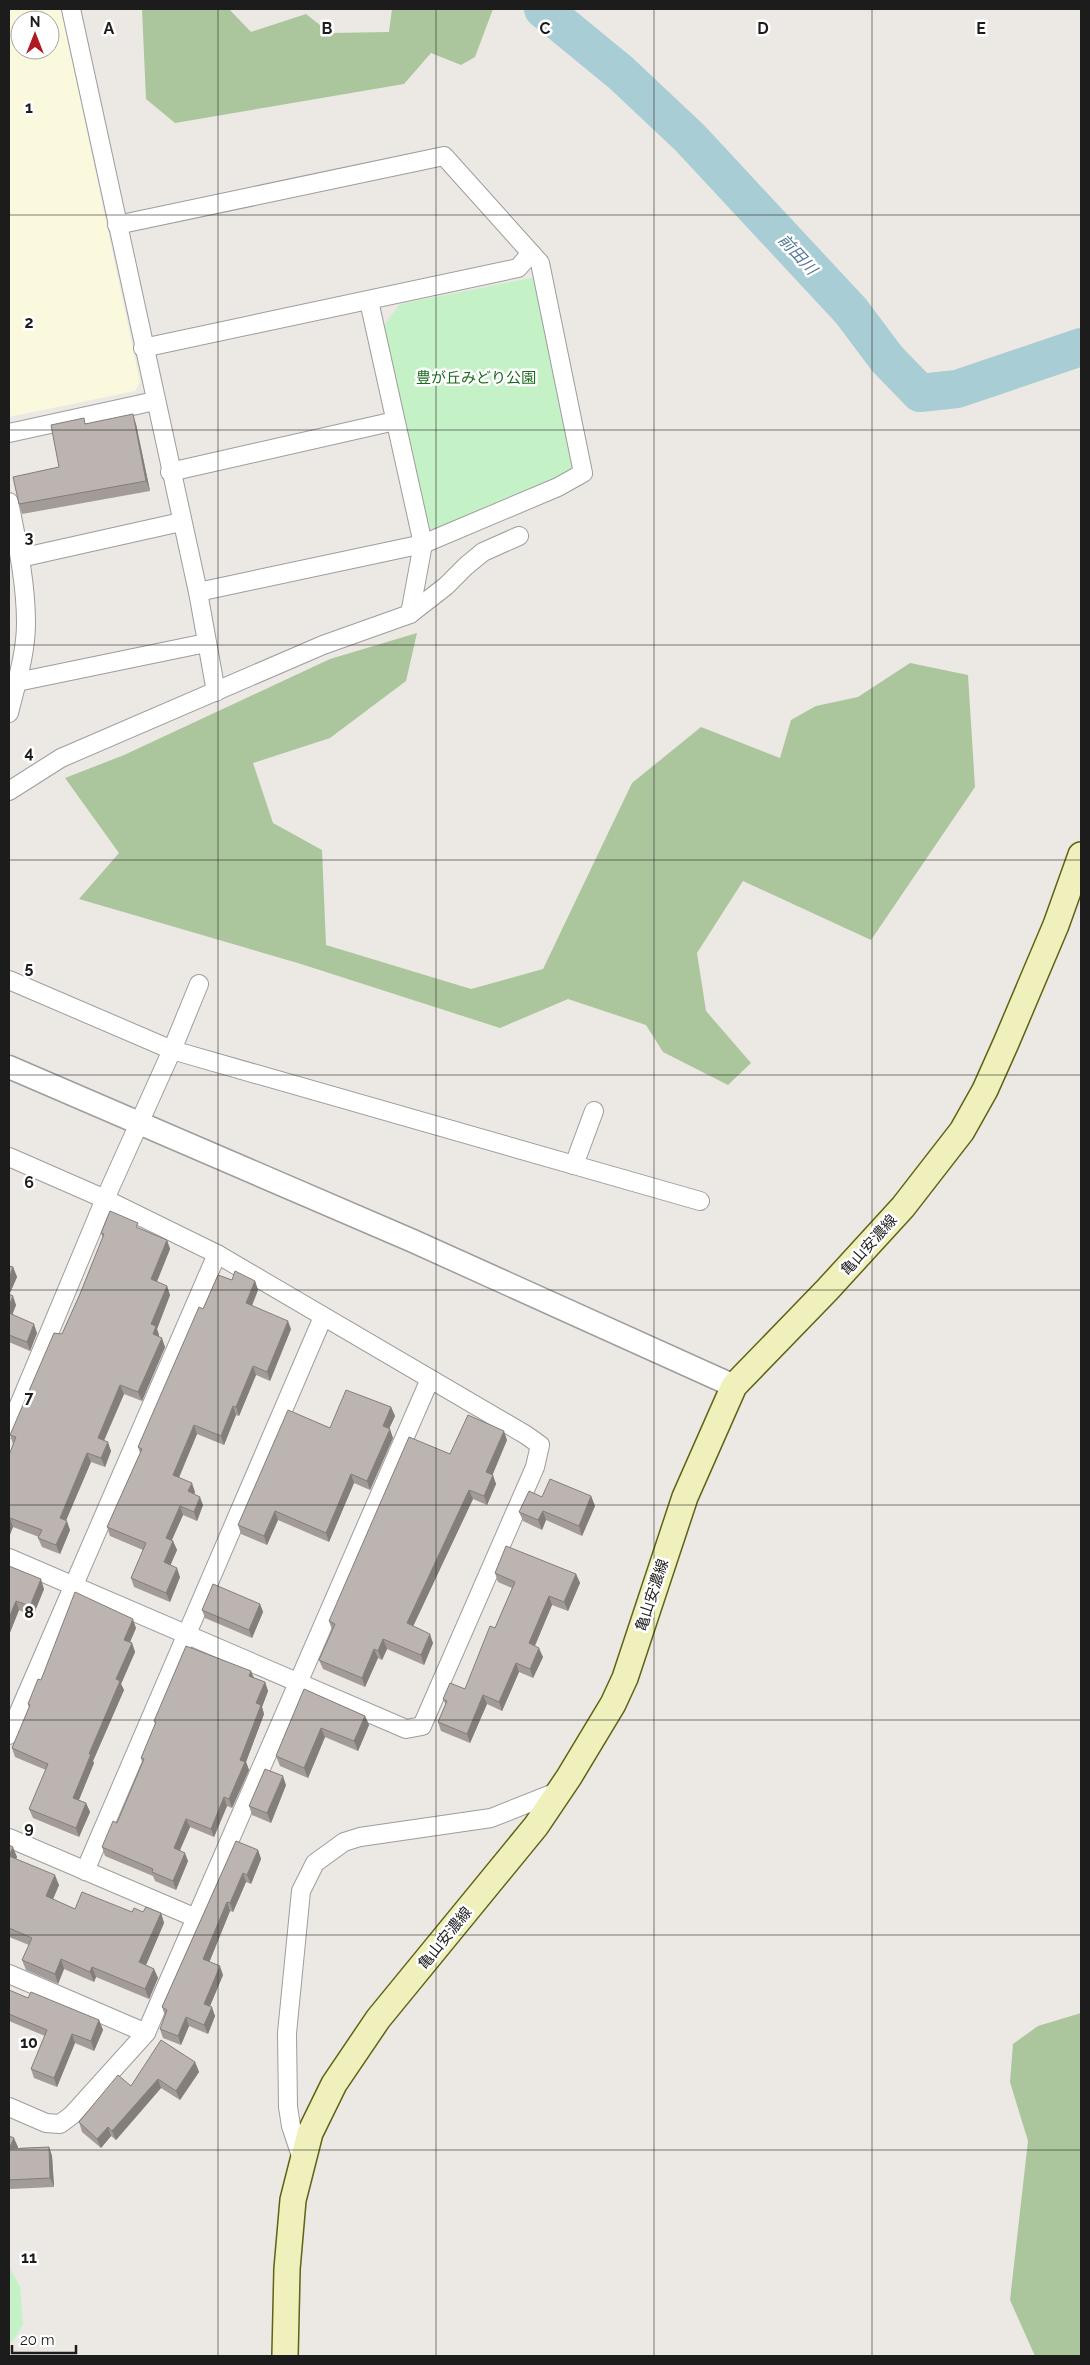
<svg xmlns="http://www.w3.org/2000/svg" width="1090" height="2365" viewBox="0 0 1090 2365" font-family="Raleway,'Noto Sans JP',sans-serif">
<rect width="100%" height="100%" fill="#ece8e3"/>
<!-- education -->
<path fill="#faf9dd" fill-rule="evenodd" d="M9,9H61L140,382L135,391L9,417ZM20,20H50V50H20Z"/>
<!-- forest -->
<g fill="#abc69c">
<polygon points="142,9 229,9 251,32 306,14 330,33 389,32 392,9 493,9 475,57 461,65 431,53 404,84 175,123 146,99"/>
<polygon points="417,633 406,681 330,738 253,763 273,823 322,850 326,945 471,989 543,969 632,783 701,727 780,758 791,720 816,706 858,697 910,663 968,675 975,787 871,940 743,881 697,953 706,1011 751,1063 728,1085 663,1052 646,1025 568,999 500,1028 301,964 79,899 119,853 65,778 124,755 330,659"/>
<polygon points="1081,2013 1081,2356 1035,2356 1010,2300 1028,2141 1010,2082 1013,2044 1038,2026"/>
</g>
<!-- park -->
<g fill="#c4f1c5">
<polygon points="536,277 574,471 430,534 384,325 400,304"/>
<polygon points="9,2266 20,2287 23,2325 12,2342 9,2343"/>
</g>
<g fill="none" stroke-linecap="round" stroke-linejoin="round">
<!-- river -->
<polyline stroke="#a8cdd4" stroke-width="38" points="543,9 621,73 690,138 851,311 887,359 920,393 957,389 1081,347"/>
<!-- minor casing -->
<g stroke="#9d9d9d" stroke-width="20">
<g id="minor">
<polyline points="71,9 198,592 216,692"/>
<polyline points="117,225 444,156 531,253 518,268 143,348"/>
<polyline points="369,301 423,544 410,614"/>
<polyline points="9,433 155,401"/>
<polyline points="170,472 395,421"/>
<path d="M9,502C17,542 26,582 26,623C26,654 16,684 9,713"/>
<polyline points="20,558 181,522"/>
<polyline points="198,592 423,544 558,487 583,473 540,263 531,253"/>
<polyline points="17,682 206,643"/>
<polyline points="9,791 61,758 323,645 410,614 446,586 466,566 483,552 519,536"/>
<polyline points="9,980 172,1050 105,1199 9,1429"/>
<polyline points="199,984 172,1050 700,1201"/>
<polyline points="9,1157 105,1199 217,1254 526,1435 540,1445 535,1467 422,1726 406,1729 9,1558"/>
<polyline points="574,1165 594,1111"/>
<polyline points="9,1735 217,1254"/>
<polyline points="9,1838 196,1918"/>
<polyline points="85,1871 323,1317"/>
<polyline points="9,1974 146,2033"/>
<polyline points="9,2107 46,2123 60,2124 72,2115 146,2033 430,1379"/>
<polyline points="303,2162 291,2126 288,2107 287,2033 301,1891 315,1863 344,1842 360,1837 491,1818 559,1791"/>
</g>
</g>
<!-- tertiary casing -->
<g stroke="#9d9d9d" stroke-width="25">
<polyline id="tertiary" points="9,1067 413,1241 734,1386"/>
</g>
<!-- secondary casing -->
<g stroke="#5f6312" stroke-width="28">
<polyline id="secondary" points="285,2356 287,2269 293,2200 310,2133 334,2084 378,2019 536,1826 569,1777 613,1704 625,1678 685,1497 734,1386 827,1290 903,1207 962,1131 985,1090 1006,1043 1056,925 1081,855"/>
</g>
<!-- minor -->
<use href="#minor" stroke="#fff" stroke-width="18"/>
<!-- tertiary -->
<use href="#tertiary" stroke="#fff" stroke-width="22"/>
<!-- secondary -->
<use href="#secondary" stroke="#f0f0bc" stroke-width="25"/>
</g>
<!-- wall -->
<g fill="#a29b97">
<polygon points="86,423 136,424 150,491 22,514 19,504 59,467"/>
<polygon points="140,1229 167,1240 170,1249 157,1282 167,1286 170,1295 157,1329 159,1335 159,1336 165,1347 142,1401 124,1394 104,1441 111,1451 105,1467 91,1462 66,1521 70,1530 60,1554 42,1547 38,1538 39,1537 13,1527 9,1537 13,1444 10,1435 62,1334 80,1294 103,1238 101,1233"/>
<polygon points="9,1266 13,1267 17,1277 9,1295 16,1305 12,1314 37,1333 30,1351 9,1342"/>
<polygon points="232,1280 255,1281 258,1290 252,1306 291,1329 270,1381 256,1375 239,1416 236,1415 224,1445 197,1434 179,1478 195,1492 194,1494 203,1505 197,1521 183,1515 172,1540 173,1541 177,1550 170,1565 180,1577 170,1602 134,1587 131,1578 143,1550 110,1536 107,1527 140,1453 138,1447 203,1309"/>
<polygon points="391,1407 395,1416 389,1429 393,1438 370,1490 354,1483 329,1542 278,1520 267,1545 241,1534 238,1525 330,1428"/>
<polygon points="507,1440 492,1475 496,1484 487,1505 473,1499 413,1626 433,1643 424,1665 387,1649 382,1660 378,1658 365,1687 323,1669 319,1660 332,1630 329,1621 450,1454"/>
<polygon points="591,1496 595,1506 582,1536 546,1520 542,1530 523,1521 519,1512 542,1497"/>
<polygon points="9,1566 44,1589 33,1616 19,1610 9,1635"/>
<polygon points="495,1573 576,1574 580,1583 568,1611 552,1605 535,1646 543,1657 533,1678 519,1672 502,1711 487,1704 470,1743 441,1731 438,1722 446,1705 443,1699 465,1689 495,1628 512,1588 498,1582"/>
<polygon points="260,1604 263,1612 252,1638 205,1618 202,1610"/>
<polygon points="136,1628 130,1642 132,1643 135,1652 121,1684 124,1690 93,1761 94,1763 79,1800 86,1803 90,1812 79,1837 33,1818 29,1809 46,1770 15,1757 12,1748 29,1708 28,1704 41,1680"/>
<polygon points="254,1678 265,1682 268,1691 262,1707 264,1714 246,1762 249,1770 232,1808 227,1806 214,1837 190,1827 180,1850 188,1861 176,1890 155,1881 153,1876 105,1856 102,1847 117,1823 142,1762 141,1758 155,1724 154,1721"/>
<polygon points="304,1689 365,1716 369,1725 358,1751 325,1737 308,1778 280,1766 276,1756"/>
<polygon points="286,1785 271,1823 252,1815 249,1806"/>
<polygon points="236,1841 258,1850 261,1859 251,1884 246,1882 233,1912 230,1911 209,1962 223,1975 210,2006 215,2016 208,2034 189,2026 181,2045 163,2038 160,2029 165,2016 162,2007"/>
<polygon points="9,1845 17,1857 16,1859 59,1885 53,1899 75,1909 161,1913 164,1923 146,1965 154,1969 158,1978 149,1999 96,1977 94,1982 64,1969 58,1984 26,1970 22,1960 29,1945 9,1937"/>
<polygon points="9,1990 28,1998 99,2020 103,2030 94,2051 75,2043 57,2087 34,2078 31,2069 45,2036 9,2021"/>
<polygon points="195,2062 199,2072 180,2100 161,2088 116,2140 111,2136 101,2148 82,2132 79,2122 131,2086"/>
<polygon points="9,2136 18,2147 17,2148 49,2147 52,2156 54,2187 10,2189 9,2189"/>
</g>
<!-- shaded-wall -->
<g fill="#847e7b">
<polygon points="133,414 136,424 150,491 146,481"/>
<polygon points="167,1240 170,1249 154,1288 151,1279"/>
<polygon points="13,1267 17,1277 9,1295 9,1278"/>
<polygon points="255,1281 258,1290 249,1312 246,1303"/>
<polygon points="167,1286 170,1295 157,1329 159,1335 156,1343 153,1334 151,1324"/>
<polygon points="13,1296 16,1305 10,1321 9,1318 9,1306"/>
<polygon points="288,1321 291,1329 270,1381 267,1372"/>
<polygon points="34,1324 37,1333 30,1351 27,1342"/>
<polygon points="162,1338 165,1347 142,1401 138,1392"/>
<polygon points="253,1366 256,1375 239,1416 236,1407"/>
<polygon points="120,1385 124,1394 101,1447 98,1438"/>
<polygon points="233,1406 236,1415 224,1445 221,1436"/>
<polygon points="391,1407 395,1416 386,1435 383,1426"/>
<polygon points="194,1425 197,1434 176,1484 173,1475"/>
<polygon points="390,1429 393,1438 370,1490 367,1481"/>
<polygon points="504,1431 507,1440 490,1481 486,1472"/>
<polygon points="108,1442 111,1451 105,1467 101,1458"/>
<polygon points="87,1453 91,1462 63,1527 60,1518"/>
<polygon points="351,1474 354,1483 329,1542 326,1533"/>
<polygon points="493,1475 496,1484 487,1505 484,1496"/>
<polygon points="192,1483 195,1492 191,1500 188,1491"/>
<polygon points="469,1490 473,1499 410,1633 407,1623"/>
<polygon points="591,1496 595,1506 582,1536 579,1526"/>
<polygon points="200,1497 203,1505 197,1521 194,1512"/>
<polygon points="180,1506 183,1515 169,1546 166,1538"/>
<polygon points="275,1511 278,1520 267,1545 264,1536"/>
<polygon points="543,1511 546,1520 542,1530 538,1520"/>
<polygon points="10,1518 13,1527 9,1537 9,1520"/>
<polygon points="67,1521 70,1530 60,1554 56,1545"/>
<polygon points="173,1541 177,1550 168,1571 164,1562"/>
<polygon points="177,1568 180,1577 170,1602 166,1593"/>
<polygon points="576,1574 580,1583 568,1611 564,1602"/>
<polygon points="41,1579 44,1589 33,1616 30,1606"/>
<polygon points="549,1596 552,1605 532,1652 529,1643"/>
<polygon points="16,1601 19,1610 9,1635 9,1618"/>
<polygon points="260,1604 263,1612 252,1638 249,1630"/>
<polygon points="133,1619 136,1628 127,1649 124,1640"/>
<polygon points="430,1634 433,1643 424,1665 421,1655"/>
<polygon points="383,1639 387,1649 382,1660 378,1651"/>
<polygon points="132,1643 135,1652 121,1684 124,1690 93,1761 94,1763 76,1807 73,1798 116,1679"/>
<polygon points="539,1648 543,1657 533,1678 530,1669"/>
<polygon points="374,1649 378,1658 365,1687 362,1678"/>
<polygon points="516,1663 519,1672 502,1711 499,1702"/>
<polygon points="251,1671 255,1680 249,1676"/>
<polygon points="265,1682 268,1691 262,1707 264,1714 246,1762 249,1770 232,1808 229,1799 256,1703"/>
<polygon points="483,1695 487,1704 470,1743 467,1734"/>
<polygon points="365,1716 369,1725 358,1751 354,1741"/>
<polygon points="321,1728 325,1737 308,1778 304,1768"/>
<polygon points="283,1776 286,1785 271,1823 267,1813"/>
<polygon points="224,1797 227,1806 214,1837 211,1829"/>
<polygon points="86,1803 90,1812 79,1837 76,1828"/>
<polygon points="186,1819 190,1827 177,1857 174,1848"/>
<polygon points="13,1847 17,1857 13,1866 9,1856"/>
<polygon points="258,1850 261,1859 251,1884 247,1875"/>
<polygon points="185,1853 188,1861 176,1890 173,1881"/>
<polygon points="243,1873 246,1882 233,1912 230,1903"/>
<polygon points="55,1875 59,1885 50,1906 46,1896"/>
<polygon points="227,1902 230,1911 207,1968 203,1959"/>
<polygon points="161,1913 164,1923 143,1972 139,1962"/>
<polygon points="61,1959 64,1969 58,1984 55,1974"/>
<polygon points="220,1966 223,1975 207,2013 204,2004"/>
<polygon points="92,1967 96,1977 94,1982 90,1972"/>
<polygon points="154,1969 158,1978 149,1999 145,1989"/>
<polygon points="212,2007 215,2016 208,2034 204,2025"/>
<polygon points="186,2017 189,2026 181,2045 178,2036"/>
<polygon points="99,2020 103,2030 94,2051 91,2041"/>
<polygon points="72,2034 75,2043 57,2087 54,2078"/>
<polygon points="195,2062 199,2072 180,2100 176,2091"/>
<polygon points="158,2079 161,2088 116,2140 112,2131"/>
<polygon points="108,2127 111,2136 101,2148 97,2139"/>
<polygon points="14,2138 18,2147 13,2158 9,2149"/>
<polygon points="49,2147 52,2156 54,2187 50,2178"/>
</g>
<!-- building -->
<g fill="#bcb4b0" stroke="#847e7b">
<polygon points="133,414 146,481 19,504 13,477 59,467 51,425 84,418 85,424"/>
<polygon points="110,1211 138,1223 136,1227 167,1240 151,1279 167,1286 151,1324 156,1326 153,1334 162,1338 138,1392 120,1385 98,1438 108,1442 101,1458 87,1453 60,1518 67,1521 56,1545 38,1538 42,1530 10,1518 9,1520 9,1455 16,1437 10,1435 54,1333 62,1334 80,1294 104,1234 101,1233"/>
<polygon points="9,1266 13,1267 9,1278"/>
<polygon points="235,1271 255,1281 246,1303 288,1321 267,1372 253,1366 236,1407 233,1406 221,1436 194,1425 173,1475 192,1483 188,1491 200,1497 194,1512 180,1506 166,1538 173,1541 164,1562 177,1568 166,1593 131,1578 146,1543 107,1527 142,1449 138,1447 199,1307 203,1309 218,1275 232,1280"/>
<polygon points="9,1294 13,1296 9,1306"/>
<polygon points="9,1313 34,1324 27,1342 9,1335"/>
<polygon points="346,1390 391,1407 383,1426 390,1429 367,1481 351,1474 326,1533 275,1511 264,1536 238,1525 288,1410 330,1428"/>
<polygon points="468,1415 504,1431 486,1472 493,1475 484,1496 469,1490 407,1623 430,1634 421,1655 383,1639 378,1651 374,1649 362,1678 319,1660 335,1624 329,1621 409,1437 450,1454"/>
<polygon points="550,1479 591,1496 579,1526 543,1511 538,1520 519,1512 529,1491 542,1497"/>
<polygon points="506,1546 576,1574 564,1602 549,1596 529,1643 539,1648 530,1669 516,1663 499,1702 483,1695 467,1734 438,1722 447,1701 443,1699 450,1683 465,1689 490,1626 495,1628 515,1582 495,1573"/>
<polygon points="9,1566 41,1579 30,1606 16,1601 9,1618"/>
<polygon points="213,1584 260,1604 249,1630 202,1610"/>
<polygon points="75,1592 133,1619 124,1640 132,1643 116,1679 120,1681 89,1754 91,1754 73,1798 86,1803 76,1828 29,1809 48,1764 12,1748 30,1705 28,1704 38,1679 41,1680"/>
<polygon points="186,1646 251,1671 249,1676 265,1682 256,1703 261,1705 240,1760 245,1762 229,1799 224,1797 211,1829 186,1819 174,1848 185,1853 173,1881 152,1872 153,1869 102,1847 113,1821 117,1823 144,1759 141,1758 156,1722 154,1721"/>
<polygon points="304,1689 365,1716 354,1741 321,1728 304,1768 276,1756"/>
<polygon points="265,1769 283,1776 267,1813 249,1806"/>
<polygon points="236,1841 258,1850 247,1875 243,1873 230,1903 227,1902 203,1959 220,1966 204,2004 212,2007 204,2025 186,2017 178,2036 160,2029 167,2010 162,2007"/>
<polygon points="9,1845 13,1847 9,1856 55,1875 46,1896 75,1909 82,1892 132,1912 134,1908 143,1912 146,1907 161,1913 139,1962 154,1969 145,1989 92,1967 90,1972 61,1959 55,1974 22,1960 32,1938 9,1928"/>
<polygon points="9,1990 28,1998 31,1992 99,2020 91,2041 72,2034 54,2078 31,2069 47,2030 9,2014"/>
<polygon points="161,2040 195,2062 176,2091 158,2079 112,2131 108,2127 97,2139 79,2122 118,2075 131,2086"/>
<polygon points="9,2136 14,2138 9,2149 49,2147 50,2178 9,2180"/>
</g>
<!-- grid -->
<path fill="none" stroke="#1c1c1c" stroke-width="1" stroke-opacity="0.55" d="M218,9V2356M436,9V2356M654,9V2356M872,9V2356M9,215H1081M9,430H1081M9,645H1081M9,860H1081M9,1075H1081M9,1290H1081M9,1505H1081M9,1720H1081M9,1935H1081M9,2150H1081"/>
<g text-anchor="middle" stroke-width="5" stroke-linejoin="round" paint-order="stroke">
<!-- park labels -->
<g font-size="15" fill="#186b1a" stroke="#fff">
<text x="476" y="383">豊が丘みどり公園</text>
</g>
<!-- street labels -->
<g font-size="15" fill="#1c1c1c" stroke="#fff">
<text transform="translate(869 1245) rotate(-48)" y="5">亀山安濃線</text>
<text transform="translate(652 1595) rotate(-72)" y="5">亀山安濃線</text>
<text transform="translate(445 1938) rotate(-51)" y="5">亀山安濃線</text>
</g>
<!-- water labels -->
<g font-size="16" font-style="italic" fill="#527997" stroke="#fff">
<text transform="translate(798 254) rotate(47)" y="6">前田川</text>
</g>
</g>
<g font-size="16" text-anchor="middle" font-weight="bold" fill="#1c1c1c" stroke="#fff" stroke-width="5" stroke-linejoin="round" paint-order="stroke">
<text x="109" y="34">A</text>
<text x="327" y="34">B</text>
<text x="545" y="34">C</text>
<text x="763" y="34">D</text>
<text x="981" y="34">E</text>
<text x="29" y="113">1</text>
<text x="29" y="328">2</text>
<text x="29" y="543">3</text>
<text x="29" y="758">4</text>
<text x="29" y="973">5</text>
<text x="29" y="1188">6</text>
<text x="29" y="1403">7</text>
<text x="29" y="1618">8</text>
<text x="29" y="1833">9</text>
<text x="29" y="2048">10</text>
<text x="29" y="2263">11</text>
</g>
<!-- border -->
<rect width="1090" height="2365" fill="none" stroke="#1c1c1c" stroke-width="20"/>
<!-- north arrow -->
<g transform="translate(35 35)"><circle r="24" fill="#ffffff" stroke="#a4a4a4"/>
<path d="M0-4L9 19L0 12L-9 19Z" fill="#af1921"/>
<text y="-8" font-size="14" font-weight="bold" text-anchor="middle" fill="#1c1c1c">N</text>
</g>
<!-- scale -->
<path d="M12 2345v8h64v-8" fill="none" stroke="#1c1c1c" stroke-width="2.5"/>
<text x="20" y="2345" font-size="15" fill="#1c1c1c" stroke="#ffffff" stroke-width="4" paint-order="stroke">20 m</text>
</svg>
